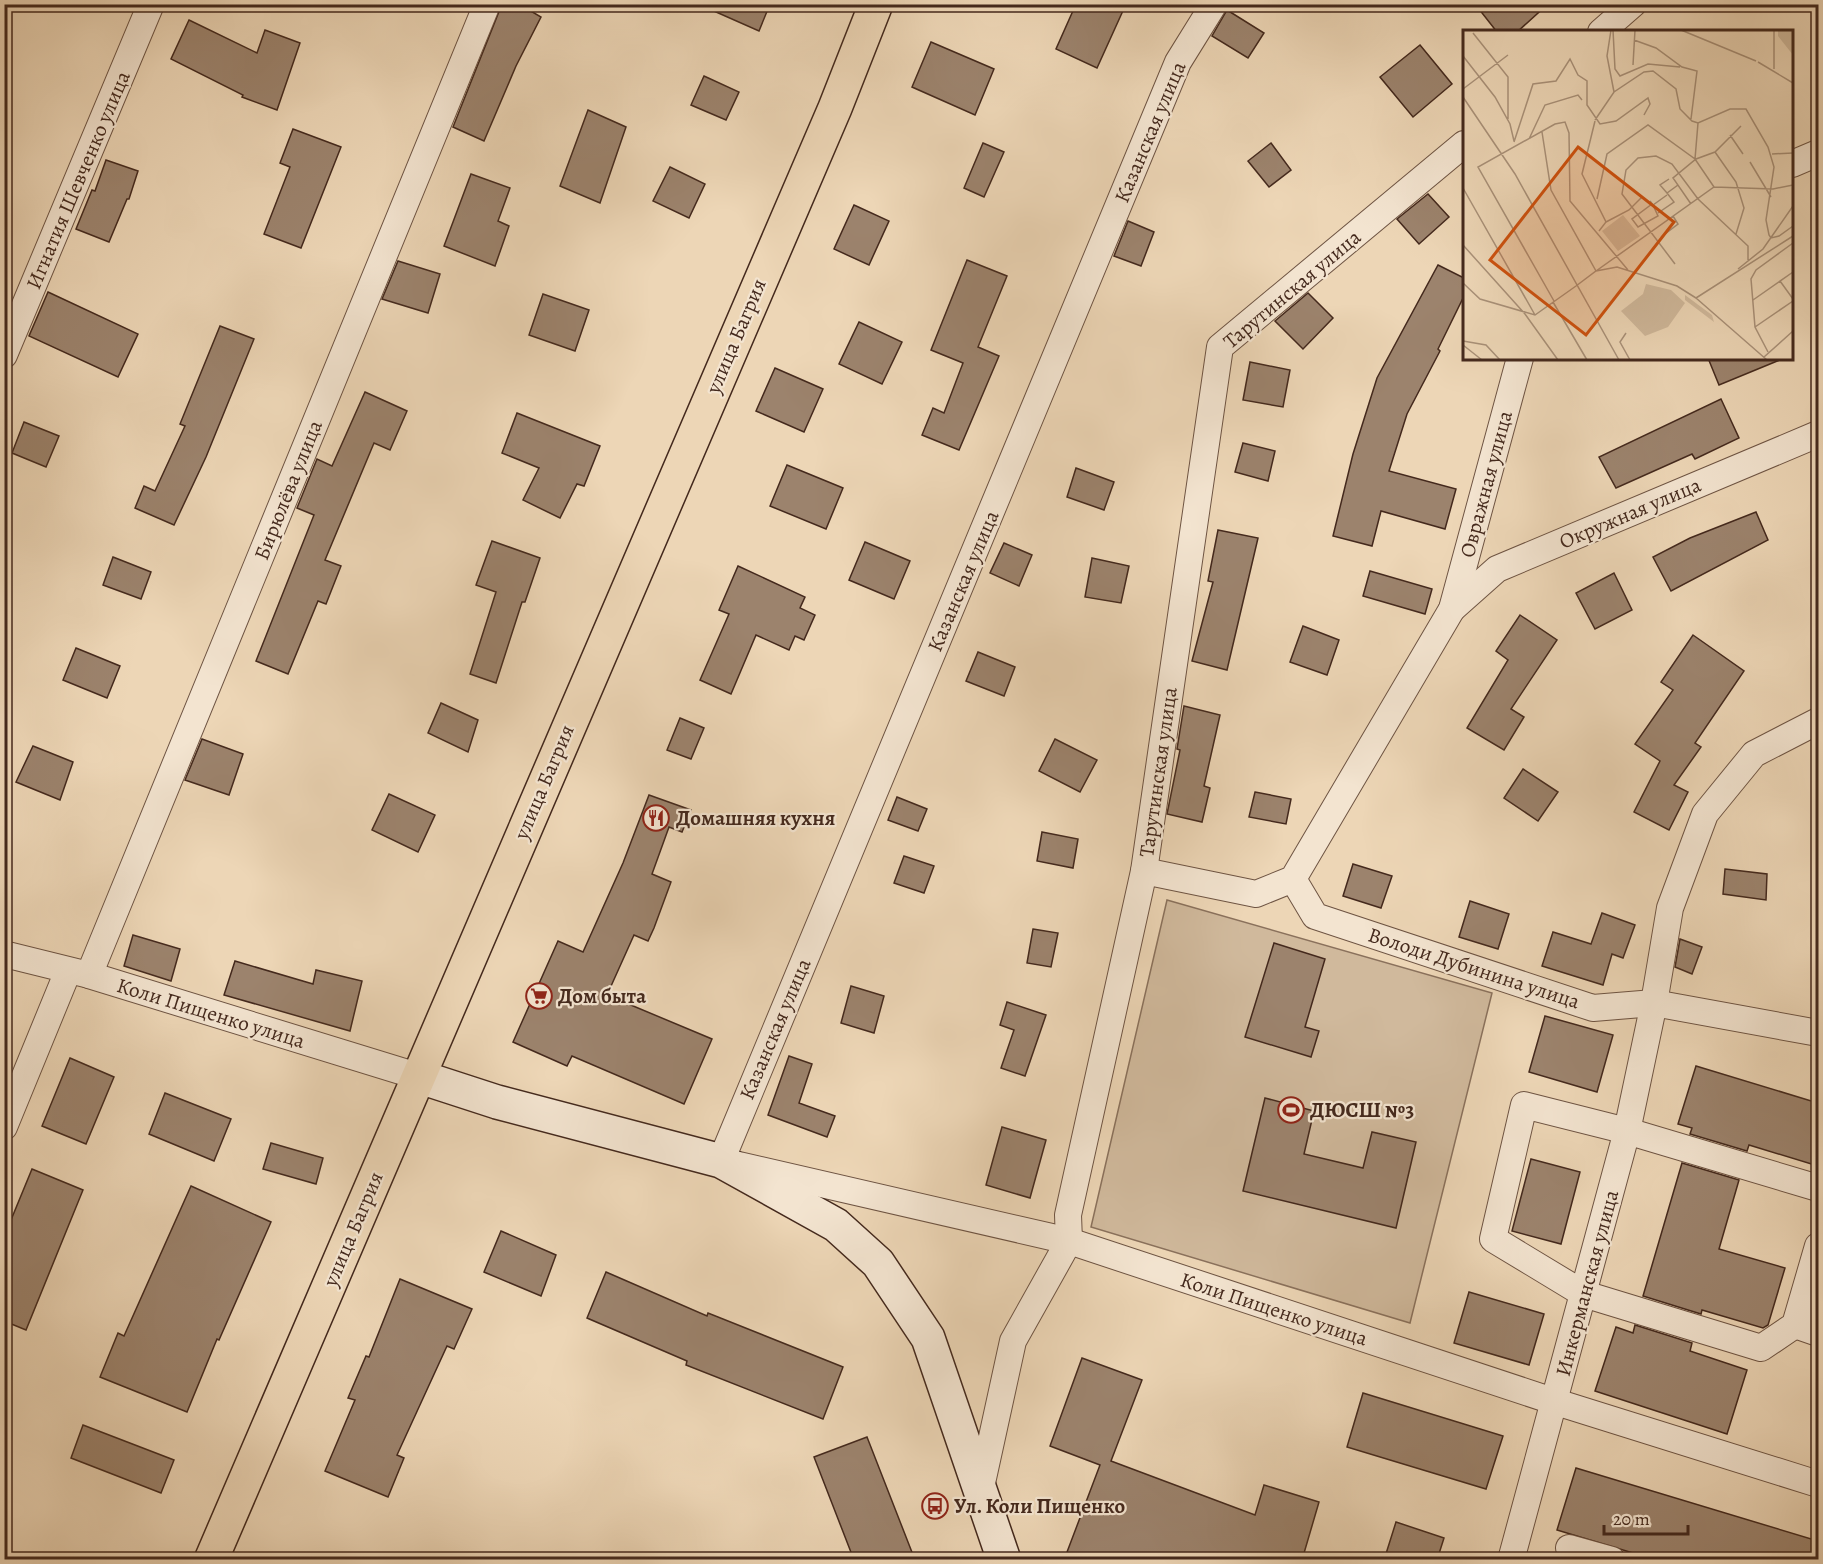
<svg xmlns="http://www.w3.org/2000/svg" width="1823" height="1564" viewBox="0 0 1823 1564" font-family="Alegreya,serif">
<rect width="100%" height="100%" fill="#edd6b6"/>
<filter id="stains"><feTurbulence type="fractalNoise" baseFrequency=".00333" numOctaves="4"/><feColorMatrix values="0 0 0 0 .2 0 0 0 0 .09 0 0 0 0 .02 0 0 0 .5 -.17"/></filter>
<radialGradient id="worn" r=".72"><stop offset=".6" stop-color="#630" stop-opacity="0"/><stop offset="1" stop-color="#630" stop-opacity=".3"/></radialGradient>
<!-- green -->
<polygon fill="#d0b99c" stroke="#8a715c" stroke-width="1.5" points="1167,900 1492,993 1410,1323 1091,1227"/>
<!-- building -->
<g fill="#9c836d" stroke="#44291d" stroke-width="1.5">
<polygon points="502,4 519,4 541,17 516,66 484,141 453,127"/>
<polygon points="698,4 770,4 759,31"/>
<polygon points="1076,4 1126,4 1097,68 1056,49"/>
<polygon points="1475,4 1548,4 1517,32 1497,32"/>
<polygon points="1227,10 1264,33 1248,58 1212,36"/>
<polygon points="189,20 257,53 265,30 300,43 277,110 242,97 243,95 171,59"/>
<polygon points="931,42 994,69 975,115 912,87"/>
<polygon points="1420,45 1452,84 1413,117 1380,77"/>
<polygon points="704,76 739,92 726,120 691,105"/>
<polygon points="588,110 626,127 600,203 560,186"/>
<polygon points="293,129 341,147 301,248 264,234 290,167 280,163"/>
<polygon points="983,143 1004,152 984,197 964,188"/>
<polygon points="1271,143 1291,170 1269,187 1248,161"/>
<polygon points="106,160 138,171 129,199 127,199 109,242 76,229 92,190 95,191"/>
<polygon points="670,167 705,184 689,218 653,201"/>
<polygon points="471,174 510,188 498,221 509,226 495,266 444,246"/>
<polygon points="1428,194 1449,217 1419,244 1397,219"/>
<polygon points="854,205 889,221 869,265 834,249"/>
<polygon points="1128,221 1154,232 1141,266 1114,256"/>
<polygon points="967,260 1007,276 978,347 999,356 959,450 922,435 933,408 944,413 963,363 931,350"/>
<polygon points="398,261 440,274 428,313 382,299"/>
<polygon points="1438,265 1464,278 1464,296 1438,349 1440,351 1407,414 1389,471 1456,489 1445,529 1381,511 1372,546 1333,536 1353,454 1377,378"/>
<polygon points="48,292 138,334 118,377 29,336"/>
<polygon points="1308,293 1333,318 1303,349 1275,321"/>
<polygon points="543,294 589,310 575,351 529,335"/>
<polygon points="859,322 902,342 882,384 839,364"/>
<polygon points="220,326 254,339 206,457 174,525 135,508 144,486 155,491 185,426 180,424"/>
<polygon points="1708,358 1782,358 1782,359 1719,385"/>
<polygon points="1250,362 1290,370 1283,407 1243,400"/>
<polygon points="775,368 823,389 804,432 756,411"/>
<polygon points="365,392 407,411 390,450 374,443 325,560 341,566 326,604 318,601 288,674 256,661 314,515 297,508 317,459 332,466"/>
<polygon points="1721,399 1739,438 1695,459 1692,454 1616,488 1599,457"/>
<polygon points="517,413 600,446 584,486 577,484 560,518 523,500 539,468 502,453"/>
<polygon points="24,422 59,436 46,467 12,453"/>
<polygon points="1243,443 1275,451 1268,481 1235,472"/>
<polygon points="787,465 843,488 826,529 770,506"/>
<polygon points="1076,468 1114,482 1104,510 1067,497"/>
<polygon points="1756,512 1768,540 1671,591 1653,557 1690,538"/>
<polygon points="1218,530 1258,538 1227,670 1192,661 1213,582 1208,581"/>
<polygon points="492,541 540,558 525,602 522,602 496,683 470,674 496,592 476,585"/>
<polygon points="865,542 910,561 894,599 849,580"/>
<polygon points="1004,543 1032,555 1019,586 990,573"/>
<polygon points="113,557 151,572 141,599 103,585"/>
<polygon points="1092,558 1129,566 1121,603 1085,597"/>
<polygon points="738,566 805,597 800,608 815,615 804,640 795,636 789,650 756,635 731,694 700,680 729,614 719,610"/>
<polygon points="1370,571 1432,589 1425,614 1363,596"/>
<polygon points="1614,573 1632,610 1595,629 1576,593"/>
<polygon points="1520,615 1557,640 1511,709 1524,717 1504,750 1467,728 1508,660 1496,651"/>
<polygon points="1303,626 1339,640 1327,675 1290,662"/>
<polygon points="1693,635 1744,671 1695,743 1701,747 1674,785 1688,792 1669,830 1634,812 1660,761 1635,744 1673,690 1661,682"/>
<polygon points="76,648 120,666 107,698 63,680"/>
<polygon points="978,652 1015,667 1004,696 966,681"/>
<polygon points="441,703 478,720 468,752 428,733"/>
<polygon points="1184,706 1220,715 1204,786 1210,788 1202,822 1167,814 1180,750 1177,749"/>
<polygon points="680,718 704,728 691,759 667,750"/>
<polygon points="202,739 243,754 229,795 185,780"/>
<polygon points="1055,739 1097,760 1080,792 1039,771"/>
<polygon points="33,746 73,762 60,800 16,782"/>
<polygon points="1523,769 1558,792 1538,821 1504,798"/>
<polygon points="1255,792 1291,799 1286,824 1249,817"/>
<polygon points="389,794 435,815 418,852 372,830"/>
<polygon points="649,795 691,810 682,832 669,827 652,874 671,882 654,928 648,941 634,935 607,995 712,1039 684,1104 572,1056 567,1066 513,1042 558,941 583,952 623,863"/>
<polygon points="897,797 927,809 918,831 888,820"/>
<polygon points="1042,832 1078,839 1073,868 1037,861"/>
<polygon points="904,856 934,866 924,893 894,883"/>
<polygon points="1353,864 1392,876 1381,908 1343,896"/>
<polygon points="1725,869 1767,874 1766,900 1723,894"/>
<polygon points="1470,901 1509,914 1498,949 1459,937"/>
<polygon points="1602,913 1635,925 1623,958 1612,954 1603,985 1542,966 1553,932 1591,944"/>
<polygon points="1033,929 1058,933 1051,967 1027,963"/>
<polygon points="133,935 180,949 171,981 124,966"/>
<polygon points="1680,939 1702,947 1692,974 1675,967"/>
<polygon points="1274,943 1325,959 1305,1027 1319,1031 1311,1057 1245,1037"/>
<polygon points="235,961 313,984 316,970 362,981 350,1031 224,995"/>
<polygon points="851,986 884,996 874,1033 841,1023"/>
<polygon points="1007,1002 1046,1015 1025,1076 1001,1068 1014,1030 1000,1025"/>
<polygon points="1545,1016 1613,1035 1597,1092 1529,1072"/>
<polygon points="789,1056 812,1064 799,1103 835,1116 827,1137 768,1115"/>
<polygon points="70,1058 114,1077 86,1144 42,1126"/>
<polygon points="1696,1066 1818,1103 1818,1166 1749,1145 1747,1151 1690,1134 1692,1128 1678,1124"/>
<polygon points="165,1093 231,1119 214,1161 149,1134"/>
<polygon points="1265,1098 1314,1111 1304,1154 1363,1168 1372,1132 1416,1142 1396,1228 1243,1191"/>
<polygon points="1002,1127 1046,1140 1030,1198 986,1185"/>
<polygon points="271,1143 323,1158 316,1184 263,1169"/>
<polygon points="1531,1159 1580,1172 1561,1244 1512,1231"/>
<polygon points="1682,1163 1739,1180 1719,1249 1785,1268 1768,1325 1763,1328 1702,1310 1701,1314 1643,1296"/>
<polygon points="32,1169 83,1190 26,1330 4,1321 4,1237"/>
<polygon points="191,1186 271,1222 219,1340 217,1339 187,1412 100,1377 118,1333 124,1336"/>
<polygon points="501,1231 556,1255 541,1296 484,1272"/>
<polygon points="606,1272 707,1316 708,1313 843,1367 823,1419 686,1365 687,1361 587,1318"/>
<polygon points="400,1279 472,1309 454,1349 447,1346 397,1455 404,1458 388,1497 325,1471 355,1400 348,1398 366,1356 369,1357"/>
<polygon points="1469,1292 1544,1314 1529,1365 1454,1343"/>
<polygon points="1635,1325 1692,1343 1690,1351 1747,1370 1727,1434 1595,1391 1616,1327 1633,1333"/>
<polygon points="1082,1358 1142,1380 1111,1461 1255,1515 1264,1485 1319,1502 1302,1560 1064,1560 1100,1465 1050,1446"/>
<polygon points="1363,1393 1503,1436 1486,1489 1347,1447"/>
<polygon points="83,1425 174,1460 161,1493 71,1458"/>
<polygon points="867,1437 915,1560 854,1560 814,1457"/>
<polygon points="1576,1468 1818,1541 1818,1560 1656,1560 1557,1530"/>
<polygon points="1396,1522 1444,1538 1437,1560 1384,1560"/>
</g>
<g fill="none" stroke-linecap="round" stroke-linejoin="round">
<!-- minor casing -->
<g stroke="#6e5443" stroke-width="28">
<g id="minor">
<polyline points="1214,4 1178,62 721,1161 1069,1241 1556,1402 1818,1484"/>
<polyline points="1601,32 1633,4"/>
<polyline points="1792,164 1818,153"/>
<polyline points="4,355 151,4"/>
<polyline points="1452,609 1497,569 1818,434"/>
<polyline points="1144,871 1256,894 1293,879 1452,609 1520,358"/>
<polyline points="1293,879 1315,916 1593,1008 1654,1003 1818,1033"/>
<polyline points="4,954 89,975 417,1076"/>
<polyline points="89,975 487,4"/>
<polyline points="4,1127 68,971"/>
<polyline points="1818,1188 1627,1131 1524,1105 1493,1239 1584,1294 1761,1348 1795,1325 1818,1246"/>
<polyline points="1795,1325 1818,1333"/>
<polyline points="980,1492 1013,1341 1069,1241 1068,1215 1144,871 1220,347 1464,144"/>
<polyline points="1569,1548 1612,1560"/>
<polyline points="1511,1560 1627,1131 1654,1003 1670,908 1705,814 1754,754 1818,721"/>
</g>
</g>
<!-- secondary casing -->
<g stroke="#44291d" stroke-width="36">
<polyline id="secondary" points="417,1076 497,1102 721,1161 836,1225 878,1263 928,1338 1004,1560"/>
</g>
<!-- primary casing -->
<g stroke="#44291d" stroke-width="36">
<polyline id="primary" points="211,1560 835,108 876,4"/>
</g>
<!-- minor -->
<use href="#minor" stroke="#f3e4d0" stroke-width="26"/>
<!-- secondary -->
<use href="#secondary" stroke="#f3e4d0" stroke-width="33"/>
<!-- primary -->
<use href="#primary" stroke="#edd6b6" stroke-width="33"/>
</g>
<!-- icons -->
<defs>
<g id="restaurant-ring" transform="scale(1.35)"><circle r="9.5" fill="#f3e4d0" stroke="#8f2418" stroke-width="1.5"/><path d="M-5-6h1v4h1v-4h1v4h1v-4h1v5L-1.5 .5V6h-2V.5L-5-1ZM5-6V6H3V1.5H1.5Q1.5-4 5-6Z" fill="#8f2418"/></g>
<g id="supermarket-ring" transform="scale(1.35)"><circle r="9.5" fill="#f3e4d0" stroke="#8f2418" stroke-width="1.5"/><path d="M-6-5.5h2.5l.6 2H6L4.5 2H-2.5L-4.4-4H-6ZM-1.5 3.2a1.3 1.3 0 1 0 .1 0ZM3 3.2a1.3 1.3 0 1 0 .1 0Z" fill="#8f2418"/></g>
<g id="stadium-ring" transform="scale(1.35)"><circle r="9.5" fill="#f3e4d0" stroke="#8f2418" stroke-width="1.5"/><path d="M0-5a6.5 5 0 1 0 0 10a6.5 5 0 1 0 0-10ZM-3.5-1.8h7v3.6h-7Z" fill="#8f2418"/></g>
<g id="bus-ring" transform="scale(1.35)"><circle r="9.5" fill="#f3e4d0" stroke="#8f2418" stroke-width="1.5"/><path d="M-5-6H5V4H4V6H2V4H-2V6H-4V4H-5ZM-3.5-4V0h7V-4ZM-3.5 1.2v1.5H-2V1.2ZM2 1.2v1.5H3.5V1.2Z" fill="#8f2418"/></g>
</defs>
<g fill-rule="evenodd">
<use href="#restaurant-ring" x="656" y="818"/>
<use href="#supermarket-ring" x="539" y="996"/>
<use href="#stadium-ring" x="1291" y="1110"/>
<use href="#bus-ring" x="935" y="1506"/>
</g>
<g text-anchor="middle" stroke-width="4.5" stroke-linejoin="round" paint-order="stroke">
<!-- street labels -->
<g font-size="21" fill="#44291d" stroke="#f3e4d0">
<text transform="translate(1150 132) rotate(-67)" y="7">Казанская улица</text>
<text transform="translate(78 180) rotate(-67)" y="7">Игнатия Шевченко улица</text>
<text transform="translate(1292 289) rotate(-40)" y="7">Тарутинская улица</text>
<text transform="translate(736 336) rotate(-67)" y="7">улица Багрия</text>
<text transform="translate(1486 484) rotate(-75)" y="7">Овражная улица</text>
<text transform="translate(288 490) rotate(-68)" y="7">Бирюлёва улица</text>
<text transform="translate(1630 513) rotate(-23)" y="7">Окружная улица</text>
<text transform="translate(963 581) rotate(-67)" y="7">Казанская улица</text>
<text transform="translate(1158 772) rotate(-82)" y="7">Тарутинская улица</text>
<text transform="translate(544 782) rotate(-67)" y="7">улица Багрия</text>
<text transform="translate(1474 968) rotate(18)" y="7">Володи Дубинина улица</text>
<text transform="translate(211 1013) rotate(17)" y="7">Коли Пищенко улица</text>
<text transform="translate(775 1029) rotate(-67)" y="7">Казанская улица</text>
<text transform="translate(353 1229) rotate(-67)" y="7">улица Багрия</text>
<text transform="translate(1587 1283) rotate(-75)" y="7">Инкерманская улица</text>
<text transform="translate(1274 1309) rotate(18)" y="7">Коли Пищенко улица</text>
</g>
<!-- poi labels -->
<g font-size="21" font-weight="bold" fill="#44291d" stroke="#f3e4d0" text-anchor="start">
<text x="676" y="825">Домашняя кухня</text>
<text x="558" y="1003">Дом быта</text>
<text x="1310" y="1117">ДЮСШ №3</text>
<text x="954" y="1513">Ул. Коли Пищенко</text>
</g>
</g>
<!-- overview -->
<g transform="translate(1463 30)">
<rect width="330" height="330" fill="#edd6b6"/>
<path d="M315,0H330V25L315,6ZM160,185L177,206L155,221L139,201ZM183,254L208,260L222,273L205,297L182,306L158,281L180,264ZM222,265L249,285L251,292L222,270Z" fill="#d0b99c"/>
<path fill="none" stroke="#a99179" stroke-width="1.5" d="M148,0L144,26L151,62M150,0L152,39L157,46L185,34L217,37M218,0L293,31M311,0V39M10,3L45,47V89M171,10L193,18L219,37L234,41L228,89M0,26L32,67L47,94L51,111M295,32L330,53M170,35L172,0M0,59L45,25M0,67L52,144L156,330M132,90L151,62L181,42L190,41L213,59L217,79L229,91L235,93L267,79H283L305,117L311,137L303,190L306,205L308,208L316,206L330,196M132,91L119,144L143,192L136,201M79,102L88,160L133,241L251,157L310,159L330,155M267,105L280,124M66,109L82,75L115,65L119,70M51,112L70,54L93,51L107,29L115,45L124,51V75L137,94L153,91L185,68L187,74L181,85M252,122L273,152L281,178L273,204M309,124L330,123M232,129L235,93M287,132L308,167M206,149L197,155L204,163L215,155M0,158L72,285M134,169L144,124L185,95L232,129L251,157M187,171L190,175L204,165M189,174L169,189L175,197L195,186L190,175M228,174L210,148L233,129L252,122L278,96M195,183L211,172L204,163M143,192L166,180L179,167M198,207L215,194L210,186M0,215L62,284L95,330M212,234L159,164L163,140L175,128L193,126L209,134L235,169L285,216V230M275,239L300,219L330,176M317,251L330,269M0,253L17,269L72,285L113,256M113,256L133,241L154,237L214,256L233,268L330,206M233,268L304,330M290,270L330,242M91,271L15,137L92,94L102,92L106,103L107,171L165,240M90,272L124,330M292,297L330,271M163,303L157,312L167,330M0,311L23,315L37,330M0,315L19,330M305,322L292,297L288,249L293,240L330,213M301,327L330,301"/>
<path fill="#cf520f" fill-opacity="0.15" stroke="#cf520f" stroke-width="3" d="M115,117L211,192L123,305L27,230Z"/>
<rect width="330" height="330" fill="none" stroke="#44291d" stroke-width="3"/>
</g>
<!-- margin -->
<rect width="1823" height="1564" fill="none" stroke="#edd6b6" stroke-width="24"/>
<rect x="6" y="6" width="1811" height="1552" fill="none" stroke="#44291d" stroke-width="3"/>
<rect x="12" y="12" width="1799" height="1540" fill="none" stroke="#44291d" stroke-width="1.5"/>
<!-- scale -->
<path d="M1604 1525v9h84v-9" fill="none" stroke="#44291d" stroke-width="3"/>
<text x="1613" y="1525" font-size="18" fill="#44291d" stroke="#f3e4d0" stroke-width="4.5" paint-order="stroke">20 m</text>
<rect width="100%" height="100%" filter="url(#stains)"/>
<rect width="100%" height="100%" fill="url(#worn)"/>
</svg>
